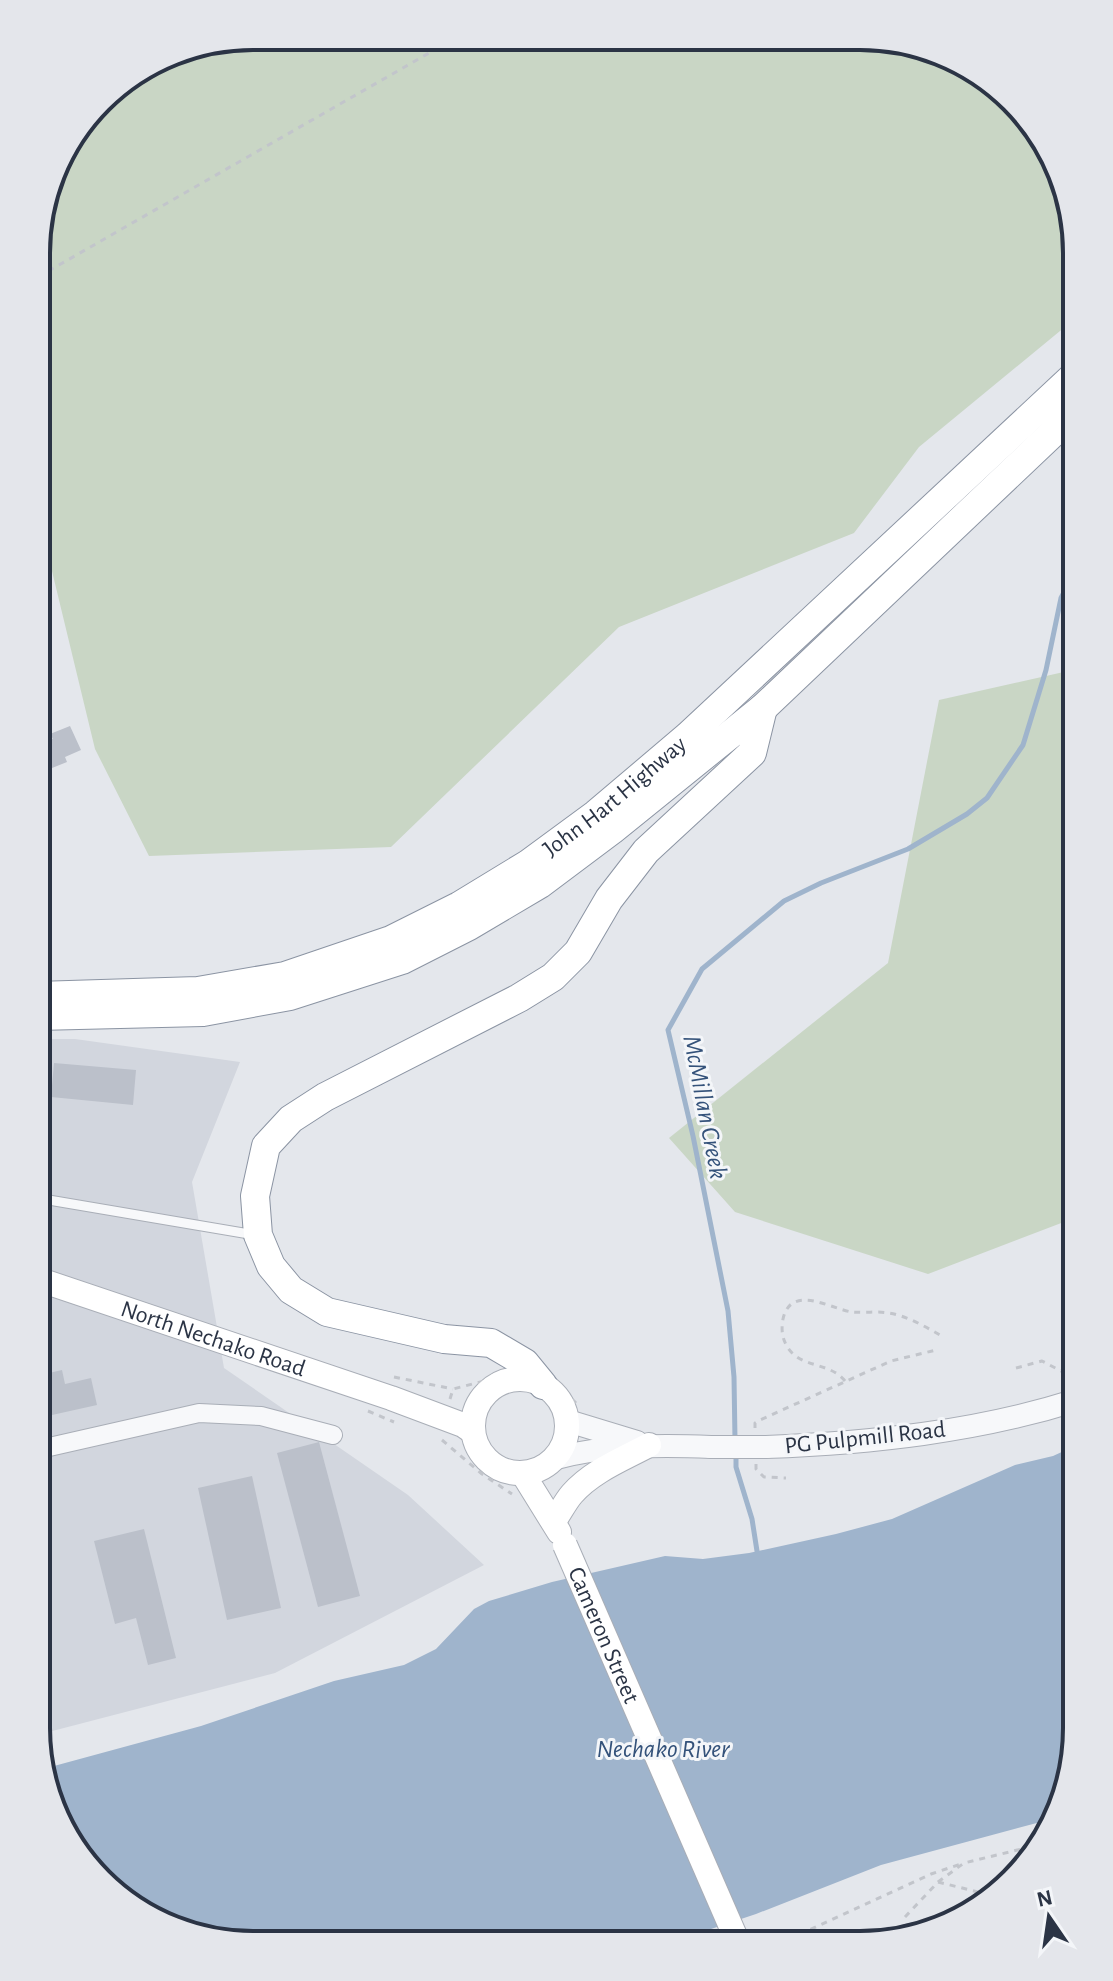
<svg xmlns="http://www.w3.org/2000/svg" width="1113" height="1981" viewBox="0 0 1113 1981" font-family="'Alegreya Sans',sans-serif">
<rect width="100%" height="100%" fill="#e4e7ec"/>
<!-- built -->
<polygon fill="#d2d6de" points="37,1039 75,1039 240,1062 192,1182 224,1368 408,1495 484,1565 275,1673 37,1735"/>
<!-- green -->
<g fill="#c9d6c5">
<polygon points="253,36 902,40 1003,89 1065,183 1077,253 1077,317 919,447 854,533 619,627 391,847 149,856 95,749 37,509 38,225 59,156 109,90 170,52"/>
<polygon points="1077,669 1077,1217 928,1274 735,1212 669,1138 888,963 939,700"/>
</g>
<!-- water -->
<polygon fill="#9fb4cc" points="1077,1445 1076,1743 1048,1820 881,1865 756,1914 687,1937 647,1939 600,1932 510,1936 477,1944 224,1943 120,1900 48,1798 42,1763 54,1766 201,1726 334,1681 404,1665 436,1649 474,1609 489,1601 552,1582 665,1556 703,1559 749,1553 836,1534 892,1519 1015,1465 1053,1456"/>
<g fill="none" stroke-linecap="round" stroke-linejoin="round">
<!-- stream -->
<g stroke="#9fb4cc" stroke-width="5">
<polyline points="735,1440 734,1377 728,1311 693,1136 668,1030 702,969 784,901 821,883 908,849 967,814 987,798 1023,745 1046,670 1061,598 1077,568"/>
<polyline points="736,1454 736,1467 752,1519 757,1551"/>
</g>
</g>
<!-- building -->
<g fill="#bbc0ca">
<polygon points="70,726 81,750 65,757 67,762 47,770 37,766 37,737 40,738 41,734 53,739 50,734"/>
<polygon points="54,1063 136,1070 133,1105 51,1097"/>
<polygon points="62,1370 65,1384 91,1378 97,1405 43,1417 36,1376"/>
<polygon points="319,1442 360,1596 318,1607 277,1453"/>
<polygon points="252,1476 281,1608 227,1620 198,1488"/>
<polygon points="144,1529 176,1658 148,1665 136,1618 115,1624 94,1541"/>
</g>
<g fill="none" stroke-linecap="round" stroke-linejoin="round">
<!-- service casing -->
<g stroke="#a9aeb7" stroke-width="11">
<polyline id="service" points="37,1198 255,1235"/>
</g>
<!-- minor casing -->
<g stroke="#a9aeb7" stroke-width="20">
<polyline id="minor" points="36,1450 199,1413 261,1416 333,1435"/>
</g>
<!-- tertiary casing -->
<g stroke="#a9aeb7" stroke-width="24">
<g id="tertiary">
<polyline points="568,1421 637,1442"/>
<path d="M766,1447C870,1443 976,1432 1077,1400"/>
<path d="M556,1458C607,1445 659,1445 711,1447"/>
</g>
</g>
<!-- secondary casing -->
<g stroke="#a9aeb7" stroke-width="26">
<g id="secondary">
<path id="s1" d="M37,1279L391,1398L463,1425L473,1432"/>
<circle cx="520" cy="1426" r="47"/>
<polyline points="523,1474 559,1532"/>
<path d="M554,1521C560,1513 565,1502 572,1494C592,1471 623,1459 649,1445"/>
<polyline points="907,1937 934,1931"/>
</g>
</g>
<!-- trunk casing -->
<g stroke="#8b94a3" stroke-width="30">
<g id="trunk">
<path id="s2" d="M37,996L198,991L285,976L391,940L459,906L528,864L596,814L688,736L1077,373"/>
<polyline points="37,1016 203,1012 290,996 402,960 469,926 540,884 612,830 763,708 1077,410"/>
<polyline points="543,1385 525,1363 491,1343 444,1339 327,1312 291,1290 271,1266 258,1235 255,1196 266,1146 291,1119 325,1097 519,998 553,977 578,952 609,899 646,851 752,753 763,708"/>
</g>
</g>
<!-- path -->
<g stroke="#c2c5cb" stroke-width="3" stroke-dasharray="6 6" stroke-linecap="butt">
<polyline points="38,277 457,37"/>
<polyline points="1016,1368 1042,1361 1061,1371 1077,1365"/>
<polyline points="394,1377 453,1389"/>
<path d="M845,1381C830,1362 801,1368 788,1348C782,1339 781,1329 783,1319C791,1283 831,1309 852,1312C864,1313 877,1311 889,1313C907,1316 924,1326 940,1335"/>
<polyline points="564,1391 576,1403"/>
<polyline points="450,1399 453,1389 488,1380 495,1372"/>
<polyline points="368,1411 394,1422"/>
<polyline points="755,1428 755,1423 760,1420 891,1361 936,1350"/>
<polyline points="442,1440 482,1474 512,1494"/>
<polyline points="756,1464 756,1469 764,1477 786,1478"/>
<polyline points="938,1882 986,1894"/>
<polyline points="905,1917 938,1882 964,1863 1038,1845"/>
<polyline points="753,1931 792,1938 931,1874 964,1863"/>
<polyline points="707,1945 715,1941"/>
<polyline points="841,1945 889,1928"/>
</g>
<!-- service -->
<use href="#service" stroke="#f7f8fa" stroke-width="9"/>
<!-- minor -->
<use href="#minor" stroke="#f7f8fa" stroke-width="18"/>
<!-- tertiary -->
<use href="#tertiary" stroke="#f7f8fa" stroke-width="22"/>
<!-- secondary -->
<use href="#secondary" stroke="#fff" stroke-width="24"/>
<!-- trunk -->
<use href="#trunk" stroke="#fff" stroke-width="28"/>
<!-- tertiary-bridge casing -->
<g stroke="#a9aeb7" stroke-width="24" stroke-linecap="butt">
<polyline id="tertiary-bridge" points="711,1447 766,1447"/>
</g>
<!-- secondary-bridge casing -->
<g stroke="#a9aeb7" stroke-width="26" stroke-linecap="butt">
<g id="secondary-bridge">
<path id="s3" d="M565,1545L739,1945"/>
</g>
</g>
<!-- tertiary-bridge -->
<use href="#tertiary-bridge" stroke="#f7f8fa" stroke-width="22"/>
<!-- secondary-bridge -->
<use href="#secondary-bridge" stroke="#fff" stroke-width="24"/>
</g>
<g text-anchor="middle" stroke-width="6" stroke-linejoin="round" paint-order="stroke">
<!-- street labels -->
<g font-size="24" fill="#2b3445" stroke="#f4f6f9">
<text dy="8" stroke="none"><textPath href="#s2" startOffset="628">John Hart Highway</textPath></text>
<text dy="8" stroke="none"><textPath href="#s1" startOffset="186">North Nechako Road</textPath></text>
<text transform="translate(865 1437) rotate(-6)" y="8">PG Pulpmill Road</text>
<text dy="8" stroke="none"><textPath href="#s3" startOffset="98">Cameron Street</textPath></text>
</g>
<!-- water labels -->
<g font-size="26" font-style="italic" fill="#34527a" stroke="#f4f6f9">
<text transform="translate(706 1107) rotate(79)" y="9">McMillan Creek</text>
<text x="663" y="1757">Nechako River</text>
</g>
</g>
<!-- crop -->
<path d="M0 0H1113V1981H0ZM253 50H860A203 203 0 0 1 1063 253V1728A203 203 0 0 1 860 1931H253A203 203 0 0 1 50 1728V253A203 203 0 0 1 253 50Z" fill="#e4e6eb" fill-rule="evenodd"/>
<path fill="none" stroke="#2b3445" stroke-width="4" d="M253 50H860A203 203 0 0 1 1063 253V1728A203 203 0 0 1 860 1931H253A203 203 0 0 1 50 1728V253A203 203 0 0 1 253 50Z"/>
<!-- north arrow -->
<g transform="translate(1049 1917) rotate(347)" stroke="#f4f6f9" stroke-width="6" paint-order="stroke">
<path d="M0-6L14 30L0 20L-14 30Z" fill="#2b3445"/>
<text y="-12" font-size="22" font-weight="bold" text-anchor="middle" fill="#2b3445">N</text>
</g>
</svg>
